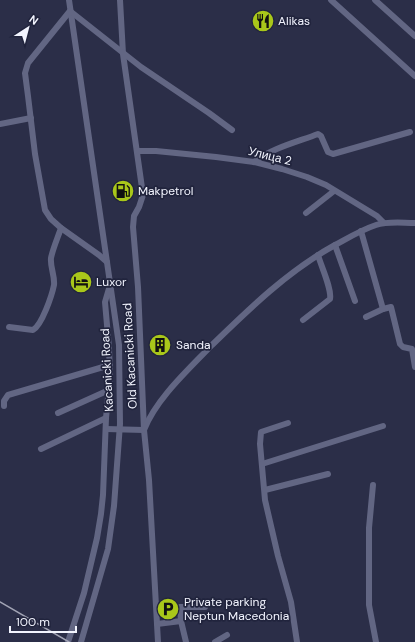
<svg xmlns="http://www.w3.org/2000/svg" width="415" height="642" viewBox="0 0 415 642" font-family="'DM Sans',sans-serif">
<rect width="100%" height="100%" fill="#2b2e48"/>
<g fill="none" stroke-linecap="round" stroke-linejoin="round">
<!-- minor -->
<g stroke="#626683" stroke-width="6">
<polyline points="69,0 119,345 120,424 114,506 108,549 81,642"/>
<polyline points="120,0 123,54 143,195 139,207 134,216 133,227 138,287 144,430 149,480 158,642"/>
<polyline points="331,0 415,76"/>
<polyline points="375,0 415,36"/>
<polyline points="0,124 31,118"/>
<polyline points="137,151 156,151 216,157 254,162 282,169 307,177 326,185 377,216 384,223"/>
<path d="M254,162C272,148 297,142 318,134L321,136L328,152L333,154L410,132"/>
<polyline points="306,213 334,191"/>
<polyline points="361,231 383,309"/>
<polyline points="335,245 355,301"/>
<polyline points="107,262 99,255 61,228 51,219 45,210 35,154 28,96 25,73 28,63 70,11 141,67 209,113 232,130"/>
<polyline points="366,317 383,309 391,307 400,344 403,347 412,349 415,367"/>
<path d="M303,320L330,299C332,289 321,266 318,255"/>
<path d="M9,327L33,330C42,325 52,295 54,285C55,276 50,267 51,258C53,248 58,237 61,228"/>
<polyline points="4,406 4,401 8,395 110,365"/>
<polyline points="58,413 109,390"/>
<polyline points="288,423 261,432 260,444 265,500 278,556 291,602 297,642"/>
<path d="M106,429L144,430C156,399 189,369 212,345C250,308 288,271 335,245C348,238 361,230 376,225C388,221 402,223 415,223"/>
<polyline points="41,449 106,418"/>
<polyline points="262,464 383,426"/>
<polyline points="373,485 369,528 369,605 376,642"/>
<polyline points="265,490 328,474"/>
<polyline points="157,624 181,621"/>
<polyline points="68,642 84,593 97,538 101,514 103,495 106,418 110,377 109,348 105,302 110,285"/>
<polyline points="186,642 181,621 180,607 205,607"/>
<polyline points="215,642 227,635"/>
</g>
<!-- rail -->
<polyline stroke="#a1a3b4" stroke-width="1.5" points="0,602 69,642"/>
</g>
<!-- icons -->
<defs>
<g id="restaurant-disc" transform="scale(1.15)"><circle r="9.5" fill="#a9c71a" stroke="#21243d"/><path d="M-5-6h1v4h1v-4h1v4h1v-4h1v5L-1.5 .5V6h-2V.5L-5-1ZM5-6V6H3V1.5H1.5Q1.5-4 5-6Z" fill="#111"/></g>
<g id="fuel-disc" transform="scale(1.15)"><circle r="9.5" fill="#a9c71a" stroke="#21243d"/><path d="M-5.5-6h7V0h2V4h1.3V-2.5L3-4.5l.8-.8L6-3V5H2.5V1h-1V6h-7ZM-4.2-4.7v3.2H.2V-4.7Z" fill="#111"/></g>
<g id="hotel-disc" transform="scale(1.15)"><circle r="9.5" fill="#a9c71a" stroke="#21243d"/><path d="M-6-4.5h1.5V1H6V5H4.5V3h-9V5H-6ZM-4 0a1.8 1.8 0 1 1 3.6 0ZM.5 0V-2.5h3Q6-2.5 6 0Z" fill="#111"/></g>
<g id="building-disc" transform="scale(1.15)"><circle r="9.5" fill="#a9c71a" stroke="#21243d"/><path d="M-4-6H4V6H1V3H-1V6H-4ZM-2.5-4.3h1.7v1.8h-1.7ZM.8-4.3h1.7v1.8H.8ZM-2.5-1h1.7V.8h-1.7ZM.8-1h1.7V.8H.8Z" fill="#111"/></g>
<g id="parking-disc" transform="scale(1.15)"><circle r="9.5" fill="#a9c71a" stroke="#21243d"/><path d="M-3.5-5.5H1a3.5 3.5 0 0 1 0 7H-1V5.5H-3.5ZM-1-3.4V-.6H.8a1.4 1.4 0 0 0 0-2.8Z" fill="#111"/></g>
</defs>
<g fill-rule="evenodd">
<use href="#restaurant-disc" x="263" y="21"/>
<use href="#fuel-disc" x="123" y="191"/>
<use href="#hotel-disc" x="81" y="282"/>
<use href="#building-disc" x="160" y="345"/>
<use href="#parking-disc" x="168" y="609"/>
</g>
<g text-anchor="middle" stroke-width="3.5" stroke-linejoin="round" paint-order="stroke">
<!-- poi labels -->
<g font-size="12" fill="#f2f4fe" stroke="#21243d" text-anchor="start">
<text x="278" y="25">Alikas</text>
<text x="138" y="195">Makpetrol</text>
<text x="96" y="286">Luxor</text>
<text x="176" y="349">Sanda</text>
<text x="184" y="606">Private parking<tspan x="184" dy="14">Neptun Macedonia</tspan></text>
</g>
<!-- street labels -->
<g font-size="12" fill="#f2f4fe" stroke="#21243d">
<text transform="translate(270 156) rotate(14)" y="4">Улица 2</text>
<text transform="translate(130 356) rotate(-93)" y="4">Old Kacanicki Road</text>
<text transform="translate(107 370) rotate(-93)" y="4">Kacanicki Road</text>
</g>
</g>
<!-- north arrow -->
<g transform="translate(28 28) rotate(36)" stroke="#21243d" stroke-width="3" paint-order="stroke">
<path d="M0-3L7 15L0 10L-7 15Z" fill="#f2f4fe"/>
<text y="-6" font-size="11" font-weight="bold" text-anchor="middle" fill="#f2f4fe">N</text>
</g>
<!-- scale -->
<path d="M10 626v6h66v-6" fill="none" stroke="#f2f4fe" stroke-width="2"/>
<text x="16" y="626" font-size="12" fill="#f2f4fe" stroke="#21243d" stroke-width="3" paint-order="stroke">100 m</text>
</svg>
